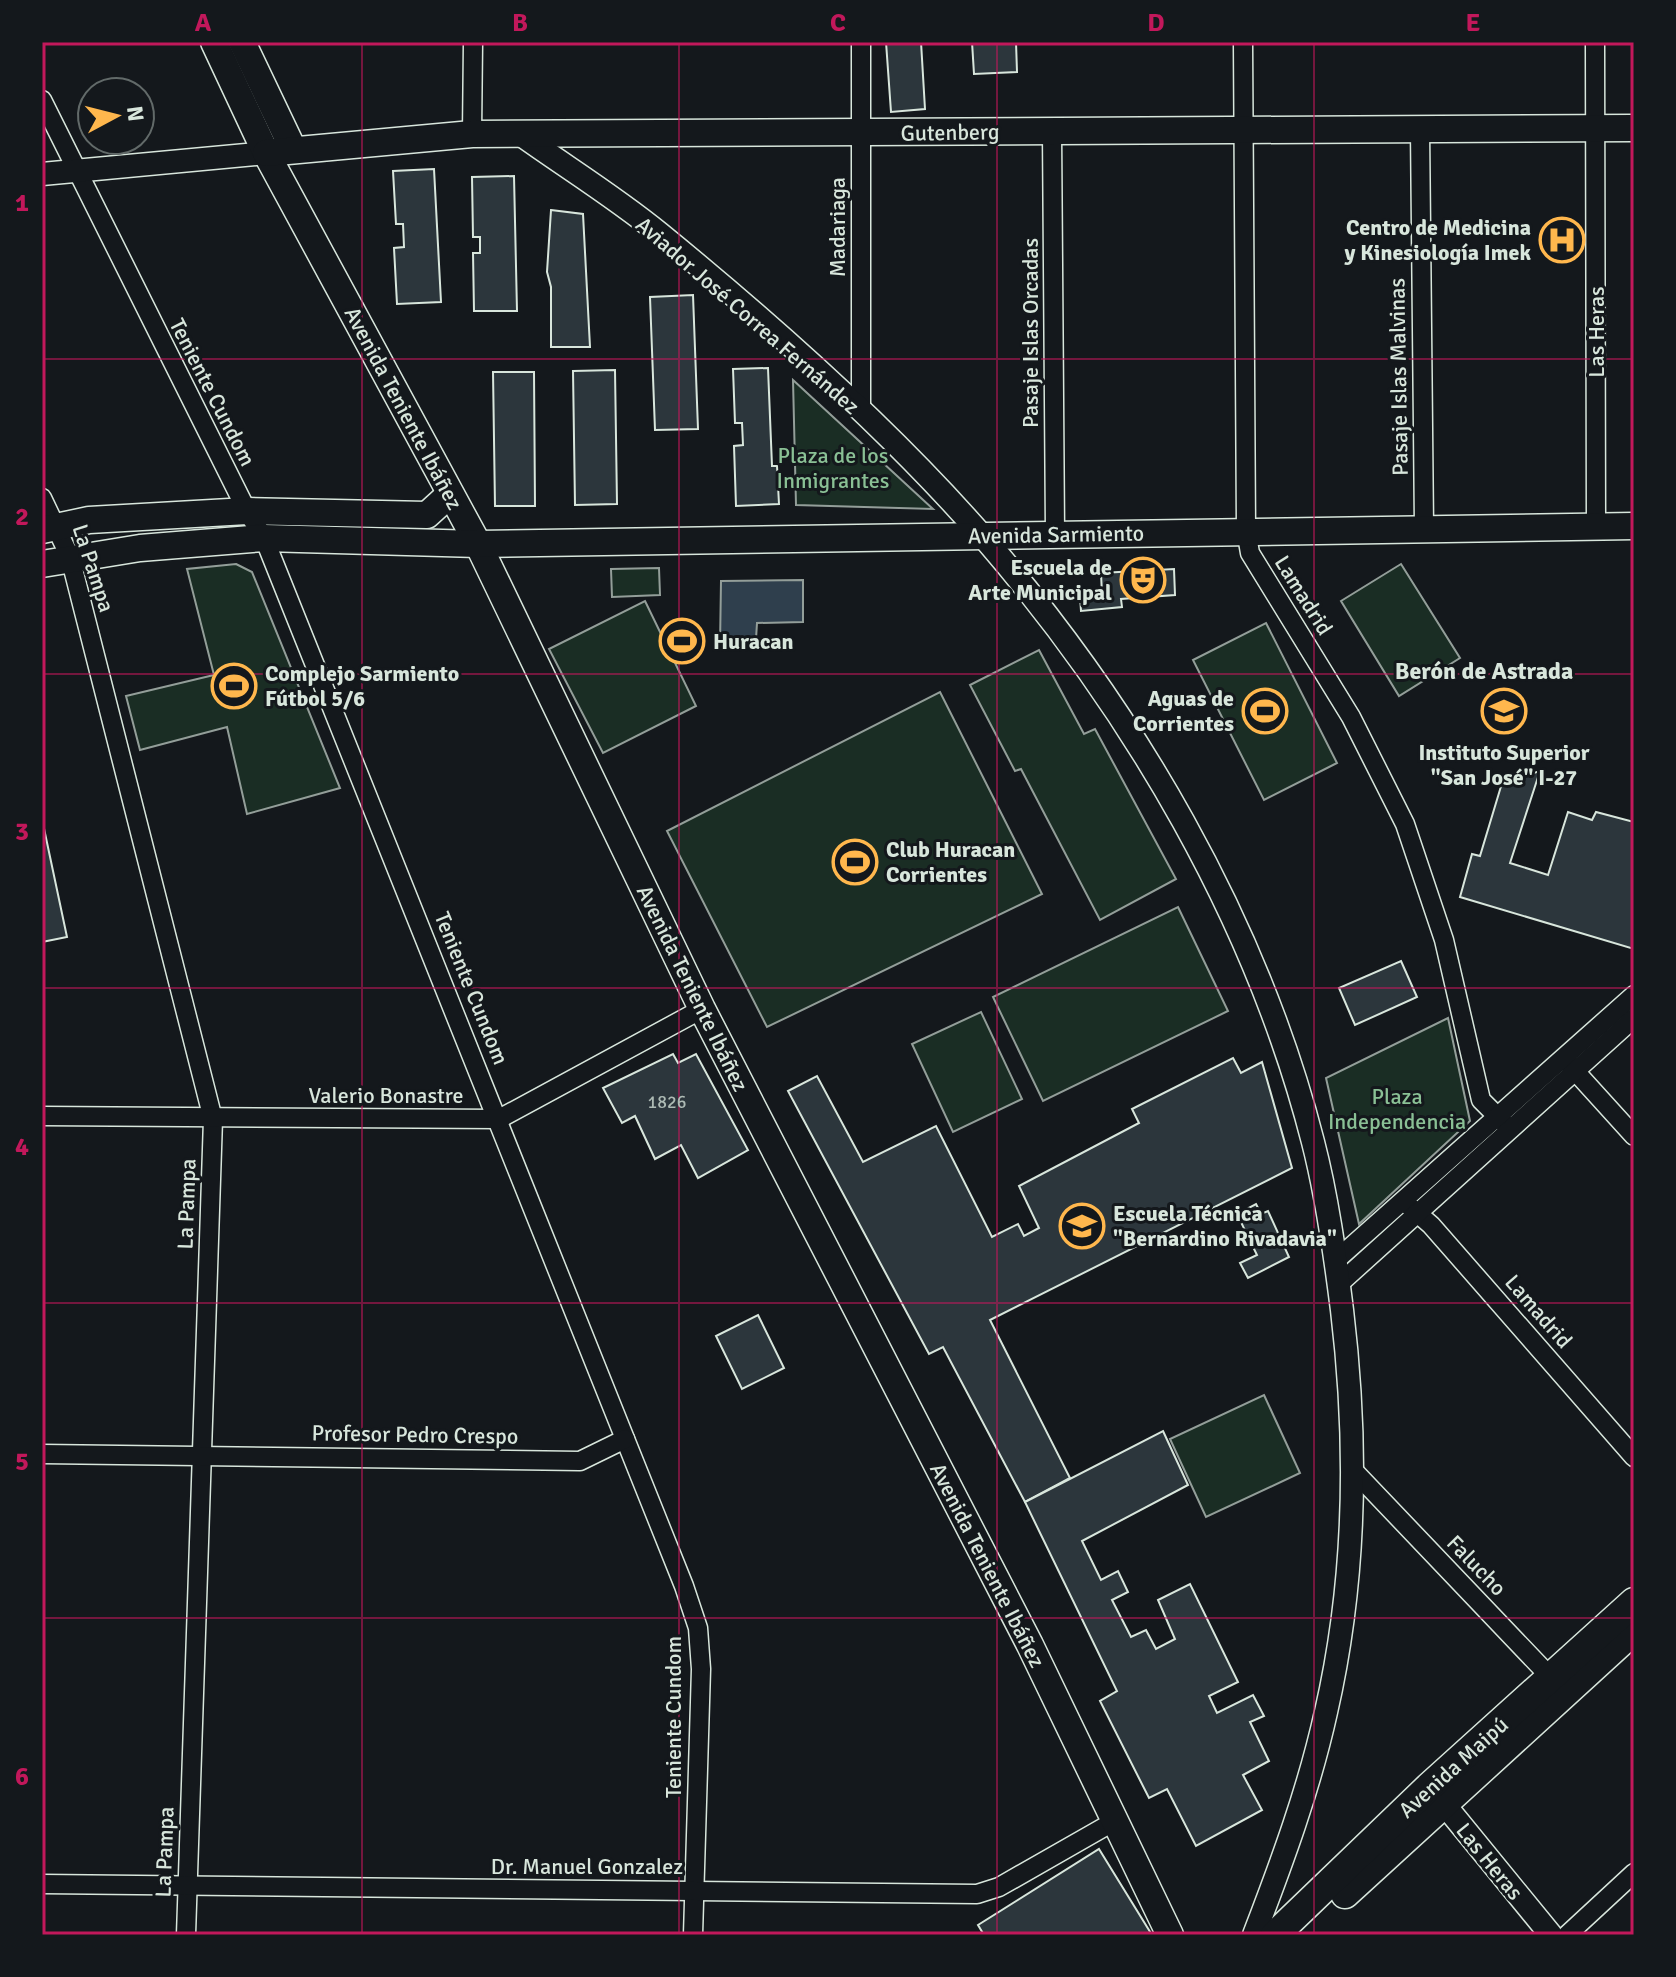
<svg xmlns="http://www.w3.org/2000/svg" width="1676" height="1977" viewBox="0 0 1676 1977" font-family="Signika,sans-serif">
<rect width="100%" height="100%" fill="#14181c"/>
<!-- green -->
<g fill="#1a2d24" stroke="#939e99" stroke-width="2">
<polygon points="793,380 933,509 796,505"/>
<polygon points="236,564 252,572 340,788 247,814 227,727 140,750 126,696 214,675 187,569"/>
<polygon points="1401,564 1460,658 1399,696 1341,601"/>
<polygon points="659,568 660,595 612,597 611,569"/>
<polygon points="645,601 696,706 603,753 549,649"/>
<polygon points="1266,623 1337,763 1264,800 1193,660"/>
<polygon points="1039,650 1084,734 1095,729 1176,879 1100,920 1021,769 1015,771 970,685"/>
<polygon points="940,692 1042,894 767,1027 667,831"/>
<polygon points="1178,907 1228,1011 1043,1101 993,997"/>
<polygon points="981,1012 1022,1099 953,1132 912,1044"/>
<polygon points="1448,1018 1470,1121 1359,1224 1326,1078"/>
<polygon points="1264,1395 1300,1473 1206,1517 1170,1439"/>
</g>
<!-- water -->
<polygon fill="#2f3f4d" stroke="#939e99" stroke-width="2" points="803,580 803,622 757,623 756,639 746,645 720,646 721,581"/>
<!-- building -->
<g fill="#2c363c" stroke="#d8e6dc" stroke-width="2">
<polygon points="886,42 921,42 925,109 891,112"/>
<polygon points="972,42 1016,42 1017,72 974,74"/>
<polygon points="434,169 441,302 397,304 394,248 404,247 403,224 396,224 393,171"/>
<polygon points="514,176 517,311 474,311 473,253 480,253 480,237 473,237 472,177"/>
<polygon points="551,210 583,214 590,347 551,347 551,287 547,272"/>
<polygon points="693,295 698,429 655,430 650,297"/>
<polygon points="768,368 772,466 777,466 779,504 736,506 734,446 743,445 742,423 735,423 733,369"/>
<polygon points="615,370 617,504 575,505 573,371"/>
<polygon points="493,372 534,372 535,506 495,506"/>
<polygon points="1174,569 1175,595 1121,599 1122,607 1081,611 1080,596 1102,595 1101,573"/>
<polygon points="1540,771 1510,863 1548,875 1568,812 1592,820 1596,812 1634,822 1634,949 1460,897 1472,854 1480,856 1502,783"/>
<polygon points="42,819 67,937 42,942"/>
<polygon points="1401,961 1417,997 1355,1025 1339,988"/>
<polygon points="673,1054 678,1063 696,1054 748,1150 698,1178 681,1145 655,1159 635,1116 622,1123 603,1088"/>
<polygon points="1233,1058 1241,1073 1262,1062 1292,1168 990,1320 1070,1478 1025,1502 943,1347 929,1354 788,1091 817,1076 863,1162 936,1126 992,1237 1018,1224 1024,1236 1039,1228 1019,1186 1139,1123 1132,1109"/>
<polygon points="1256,1204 1261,1214 1268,1211 1289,1257 1248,1278 1240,1263 1257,1255 1237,1214"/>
<polygon points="758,1315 784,1368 742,1389 716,1336"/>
<polygon points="1163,1431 1188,1485 1082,1541 1101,1580 1118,1571 1128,1592 1112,1600 1131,1637 1146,1630 1156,1649 1175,1639 1158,1600 1190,1584 1238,1682 1209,1696 1217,1713 1253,1695 1264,1716 1250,1722 1269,1761 1243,1775 1262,1810 1196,1846 1167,1789 1149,1798 1100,1701 1117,1691 1025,1502"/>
<polygon points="1099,1849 1152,1935 984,1935 978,1925"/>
</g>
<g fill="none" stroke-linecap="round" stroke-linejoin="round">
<!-- minor casing -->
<g stroke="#d8e6dc" stroke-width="21">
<g id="minor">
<polyline points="1243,42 1246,530 1250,553 1351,717 1405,824 1444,940 1481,1100 1510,1129"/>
<polyline points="1595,42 1596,526"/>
<polyline points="42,100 247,511 264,538 684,1586 698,1628 701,1669 693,1935"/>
<polyline points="1420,129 1424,528"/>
<polyline points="1052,131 1055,534"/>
<polyline points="472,134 473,42"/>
<polyline points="861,412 861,42"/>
<polyline points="42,498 70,557 213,1119 186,1935"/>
<polyline points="1566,1061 1634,1136"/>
<polyline points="42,1116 499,1119 702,1009"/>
<polyline points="1409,1206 1431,1225 1634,1457"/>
<polyline points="1335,1261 1634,995"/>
<polyline points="1339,1284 1634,1018"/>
<polyline points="42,1454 580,1461 625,1439"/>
<polyline points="1353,1470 1558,1685"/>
<polyline points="42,1884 977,1894 999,1887 1113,1822"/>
<polyline points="1567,1935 1634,1873"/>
</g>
</g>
<!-- tertiary casing -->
<g stroke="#d8e6dc" stroke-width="25">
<g id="tertiary">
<path d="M520,134C566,167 615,197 659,233C768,322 892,432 985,539C1134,712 1256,919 1313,1142C1327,1196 1335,1254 1342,1310C1358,1443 1356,1581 1326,1712C1309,1789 1282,1862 1254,1935"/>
<polyline points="42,174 266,153"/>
<polyline points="1435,1793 1551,1935"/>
</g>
</g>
<!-- secondary casing -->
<g stroke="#d8e6dc" stroke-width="29">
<g id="secondary">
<polyline points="214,42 266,153 478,544 702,1009 1030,1645 1170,1935"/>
<polyline points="242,42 293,149"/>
<polyline points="266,153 472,134 1634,128"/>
<polyline points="42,530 89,520 247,511 427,515 450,494"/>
<polyline points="42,564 140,548 264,538 478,544 1634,526"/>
</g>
</g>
<!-- primary casing -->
<g stroke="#d8e6dc" stroke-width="31">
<g id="primary">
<polyline points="1345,1894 1634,1630"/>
<polyline points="1275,1935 1429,1787 1634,1602"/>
</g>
</g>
<!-- minor -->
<use href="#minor" stroke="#14181c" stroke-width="18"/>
<!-- tertiary -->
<use href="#tertiary" stroke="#14181c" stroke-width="22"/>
<!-- secondary -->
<use href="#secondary" stroke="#14181c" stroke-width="26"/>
<!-- primary -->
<use href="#primary" stroke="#14181c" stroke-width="28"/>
</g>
<!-- grid -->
<path fill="none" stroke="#c2185b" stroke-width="2" stroke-opacity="0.55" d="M362,42V1935M679,42V1935M997,42V1935M1314,42V1935M42,359H1634M42,674H1634M42,988H1634M42,1303H1634M42,1618H1634"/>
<!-- icons -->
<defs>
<g id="hospital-ring" transform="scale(2.3)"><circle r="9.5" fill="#14181c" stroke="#ffb74d" stroke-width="1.5"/><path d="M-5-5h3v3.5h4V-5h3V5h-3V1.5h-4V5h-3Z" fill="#ffb74d"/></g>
<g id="theatre-ring" transform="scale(2.3)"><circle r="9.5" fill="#14181c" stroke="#ffb74d" stroke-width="1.5"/><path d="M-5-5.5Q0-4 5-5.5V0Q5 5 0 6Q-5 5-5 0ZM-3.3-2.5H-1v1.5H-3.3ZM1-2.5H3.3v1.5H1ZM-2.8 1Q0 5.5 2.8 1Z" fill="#ffb74d"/></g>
<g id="stadium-ring" transform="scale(2.3)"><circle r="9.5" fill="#14181c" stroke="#ffb74d" stroke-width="1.5"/><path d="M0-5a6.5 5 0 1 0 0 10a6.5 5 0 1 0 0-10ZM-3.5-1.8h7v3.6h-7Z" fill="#ffb74d"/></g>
<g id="university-ring" transform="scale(2.3)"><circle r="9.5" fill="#14181c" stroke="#ffb74d" stroke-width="1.5"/><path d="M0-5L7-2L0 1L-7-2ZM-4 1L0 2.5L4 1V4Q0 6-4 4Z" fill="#ffb74d"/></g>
<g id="school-ring" transform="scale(2.3)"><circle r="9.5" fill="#14181c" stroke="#ffb74d" stroke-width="1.5"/><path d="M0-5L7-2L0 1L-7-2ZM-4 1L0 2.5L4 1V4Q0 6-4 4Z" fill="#ffb74d"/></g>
</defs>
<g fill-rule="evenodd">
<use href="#hospital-ring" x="1562" y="240"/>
<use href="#theatre-ring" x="1143" y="580"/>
<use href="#stadium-ring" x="682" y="641"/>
<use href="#stadium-ring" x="234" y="686"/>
<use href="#stadium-ring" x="1265" y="711"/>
<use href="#university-ring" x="1504" y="711"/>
<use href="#stadium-ring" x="855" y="862"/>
<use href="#school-ring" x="1082" y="1226"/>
</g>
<g text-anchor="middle" stroke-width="6" stroke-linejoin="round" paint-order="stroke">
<!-- number labels -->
<g font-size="18" fill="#adbab4">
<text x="667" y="1108">1826</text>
</g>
<!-- street labels -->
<g font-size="22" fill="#d8e6dc" stroke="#14181c">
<text transform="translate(950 132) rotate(-1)" y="8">Gutenberg</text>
<text transform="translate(837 227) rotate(-90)" y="8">Madariaga</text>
<text transform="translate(748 315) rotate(41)" y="8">Aviador José Correa Fernández</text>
<text transform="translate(1596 332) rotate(-90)" y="8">Las Heras</text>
<text transform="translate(1030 333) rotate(-90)" y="8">Pasaje Islas Orcadas</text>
<text transform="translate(1398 377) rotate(-91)" y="8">Pasaje Islas Malvinas</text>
<text transform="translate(213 392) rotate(63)" y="8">Teniente Cundom</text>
<text transform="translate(404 408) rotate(62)" y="8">Avenida Teniente Ibáñez</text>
<text transform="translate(1056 534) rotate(-1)" y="8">Avenida Sarmiento</text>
<text transform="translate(94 568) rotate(72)" y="8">La Pampa</text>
<text transform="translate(1304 595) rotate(58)" y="8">Lamadrid</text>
<text transform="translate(472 988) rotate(68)" y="8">Teniente Cundom</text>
<text transform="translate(693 988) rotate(64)" y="8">Avenida Teniente Ibáñez</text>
<text x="386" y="1103">Valerio Bonastre</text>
<text transform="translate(186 1204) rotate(-88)" y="8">La Pampa</text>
<text transform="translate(1539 1311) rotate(49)" y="8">Lamadrid</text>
<text transform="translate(415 1434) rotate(1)" y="8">Profesor Pedro Crespo</text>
<text transform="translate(988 1565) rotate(63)" y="8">Avenida Teniente Ibáñez</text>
<text transform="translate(1477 1565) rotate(46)" y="8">Falucho</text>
<text transform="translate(673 1717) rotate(-90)" y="8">Teniente Cundom</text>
<text transform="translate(1453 1767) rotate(-42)" y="8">Avenida Maipú</text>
<text transform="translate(164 1852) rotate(-88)" y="8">La Pampa</text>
<text transform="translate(1490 1861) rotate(51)" y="8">Las Heras</text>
<text x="587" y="1874">Dr. Manuel Gonzalez</text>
</g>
<!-- poi labels -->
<g font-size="22" font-weight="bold" fill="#d8e6dc" stroke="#14181c" text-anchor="start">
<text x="1531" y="235" text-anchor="end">Centro de Medicina<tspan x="1531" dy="25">y Kinesiología Imek</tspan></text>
<text x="1112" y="575" text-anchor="end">Escuela de<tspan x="1112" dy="25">Arte Municipal</tspan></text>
<text x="713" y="649">Huracan</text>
<text x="265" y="681">Complejo Sarmiento<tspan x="265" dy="25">Fútbol 5/6</tspan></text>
<text x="1234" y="706" text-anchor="end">Aguas de<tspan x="1234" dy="25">Corrientes</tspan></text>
<text x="1504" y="760" text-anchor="middle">Instituto Superior<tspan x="1504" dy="25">"San José" I-27</tspan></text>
<text x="886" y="857">Club Huracan<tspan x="886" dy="25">Corrientes</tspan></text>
<text x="1113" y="1221">Escuela Técnica<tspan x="1113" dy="25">"Bernardino Rivadavia"</tspan></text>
</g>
<!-- park labels -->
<g font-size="22" fill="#8ac095" stroke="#14181c">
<text x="833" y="463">Plaza de los<tspan x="833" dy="25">Inmigrantes</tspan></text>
<text x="1397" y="1104">Plaza<tspan x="1397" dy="25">Independencia</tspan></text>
</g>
<!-- neighbourhood labels -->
<g font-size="24" font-weight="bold" fill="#d8e6dc" stroke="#14181c">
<text x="1484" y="679">Berón de Astrada</text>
</g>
</g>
<!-- border -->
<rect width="1676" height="1977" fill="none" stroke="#14181c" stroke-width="88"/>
<!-- north arrow -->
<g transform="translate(116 116) rotate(83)"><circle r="38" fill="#14181c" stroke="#626a69" stroke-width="2"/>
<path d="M0-6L14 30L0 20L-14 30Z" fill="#ffb74d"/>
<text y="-12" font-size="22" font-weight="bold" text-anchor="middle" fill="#d8e6dc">N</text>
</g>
<rect x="44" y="44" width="1588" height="1889" fill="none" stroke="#c2185b" stroke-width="3"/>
<g font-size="26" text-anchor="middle" font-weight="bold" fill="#c2185b">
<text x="203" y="31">A</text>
<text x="520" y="31">B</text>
<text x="838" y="31">C</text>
<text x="1156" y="31">D</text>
<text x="1473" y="31">E</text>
<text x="22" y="211">1</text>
<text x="22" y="525">2</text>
<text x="22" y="840">3</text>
<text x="22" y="1155">4</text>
<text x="22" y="1470">5</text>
<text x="22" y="1785">6</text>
</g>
</svg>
